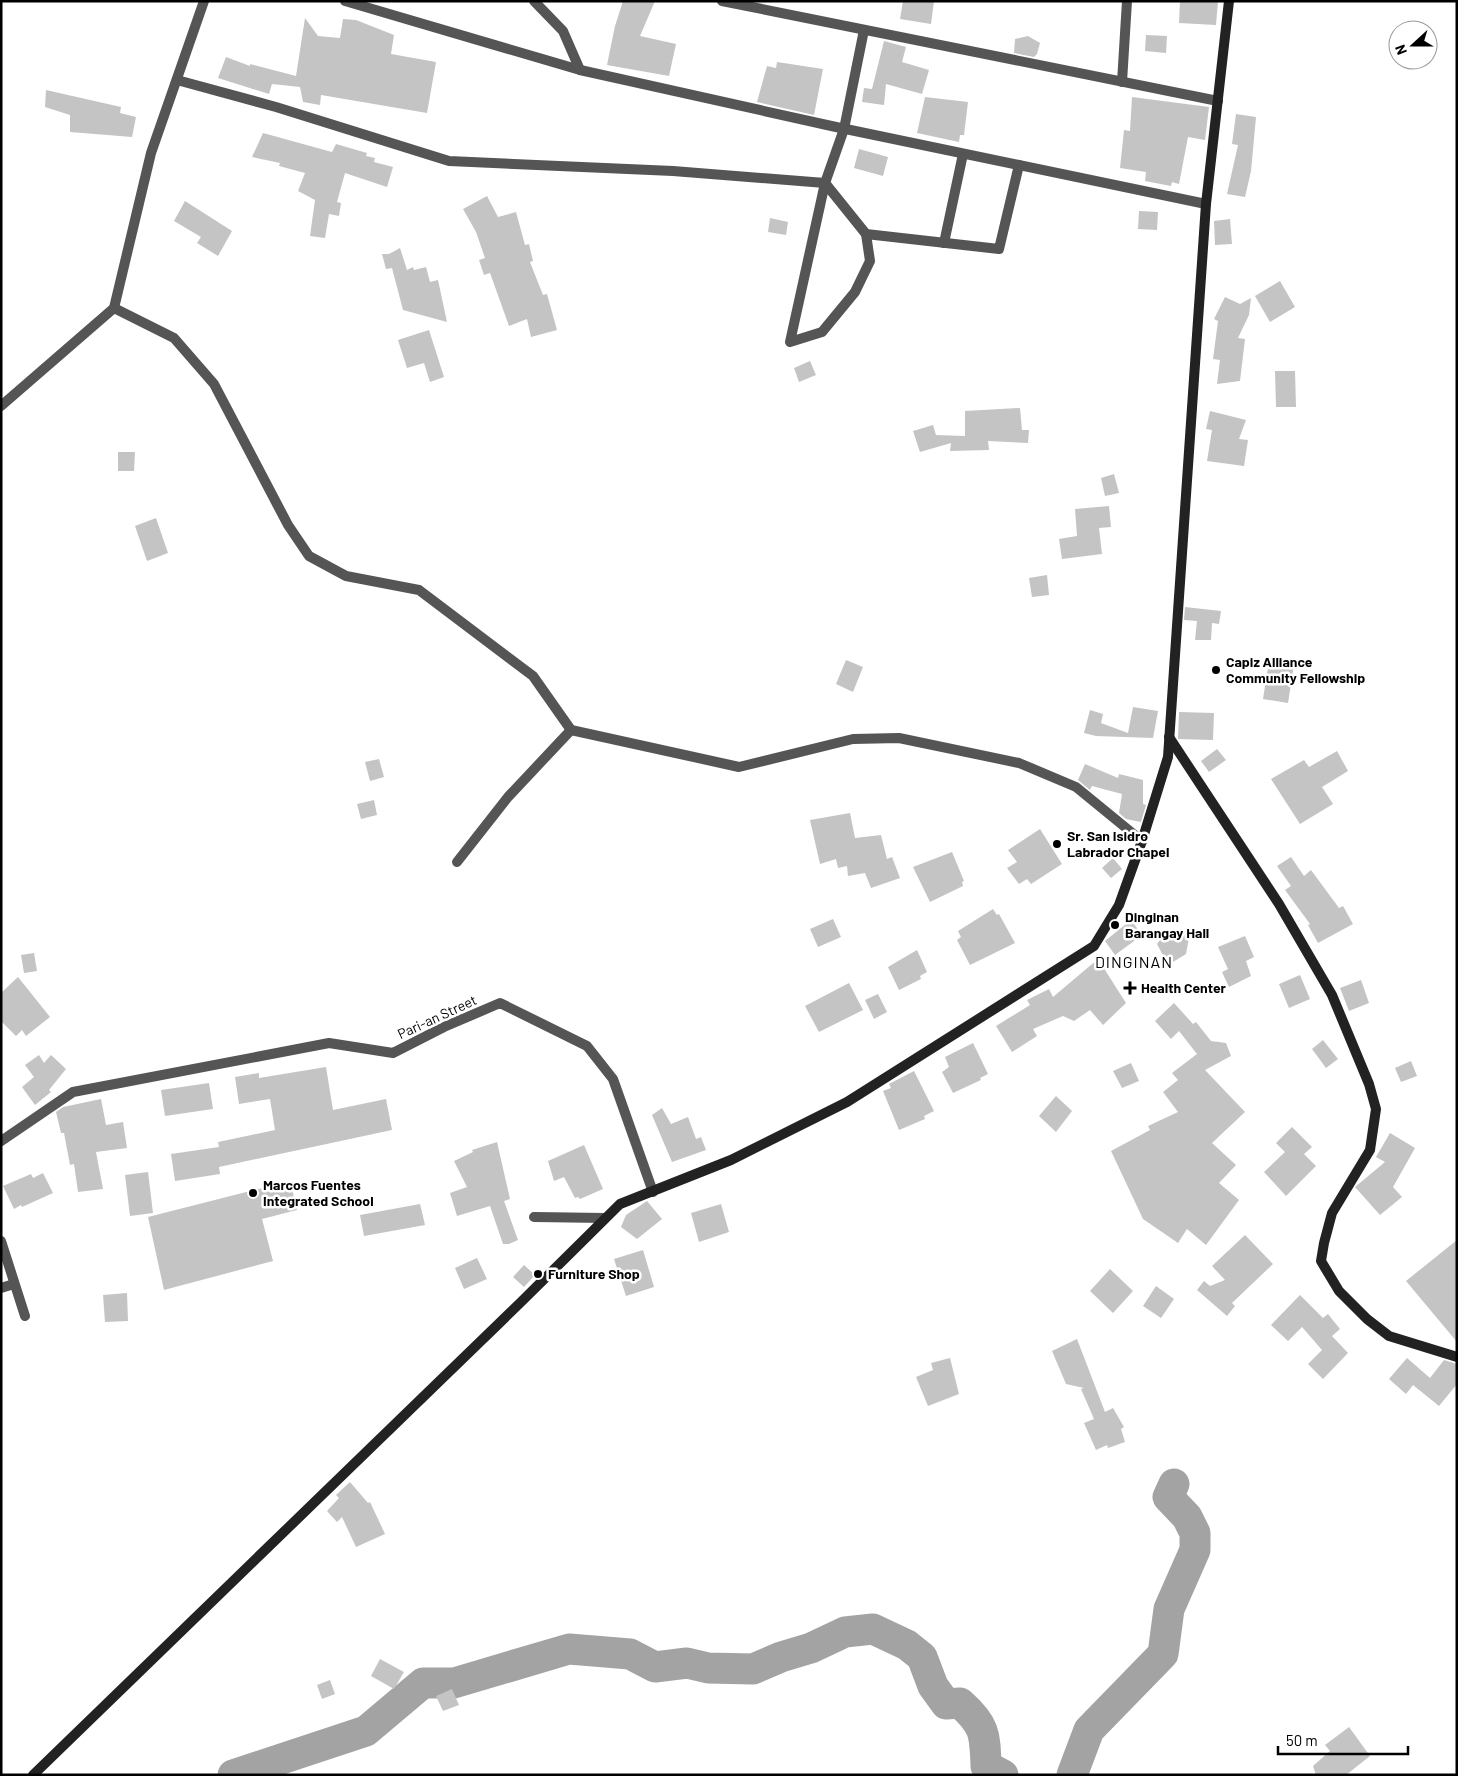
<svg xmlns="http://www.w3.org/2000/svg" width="1458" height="1776" viewBox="0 0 1458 1776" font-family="Barlow,sans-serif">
<rect width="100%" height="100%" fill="#fff"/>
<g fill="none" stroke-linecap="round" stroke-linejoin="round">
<!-- river -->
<g stroke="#a3a3a3" stroke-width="31">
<path d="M233,1775L366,1731L423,1683H454L569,1649L630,1654L655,1667L687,1663L708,1668L753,1669L781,1657L811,1648L845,1632L873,1629L907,1645L922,1657L933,1686L946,1704L960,1703C985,1725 985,1734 986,1766L1003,1775"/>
<polyline points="1072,1775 1089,1730 1163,1654 1169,1609 1195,1550 1195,1533 1187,1517 1168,1497 1174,1484"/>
</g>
</g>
<!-- building -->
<g fill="#c4c4c4">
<polygon points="623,1 655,1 640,36 676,44 669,76 607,65 615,26"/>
<polygon points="903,1 934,1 931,24 900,19"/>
<polygon points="1180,1 1218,1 1216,25 1179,23"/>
<polygon points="305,18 318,36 340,38 343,19 356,20 394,35 391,54 436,62 427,113 321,95 320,105 303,102 300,87 272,84 269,94 218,78 226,57 250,66 250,64 296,76"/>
<polygon points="1146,35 1167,36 1166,53 1145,51"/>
<polygon points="1028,36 1040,43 1037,54 1034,57 1014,53 1015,39"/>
<polygon points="884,41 906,47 902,62 929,70 922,94 886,84 884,105 862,102 864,88 872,89"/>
<polygon points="777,62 823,69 814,115 757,102 767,66 776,68"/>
<polygon points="46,90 121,107 120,113 136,117 132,137 70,132 70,115 45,107"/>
<polygon points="925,97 968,102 964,135 960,135 959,142 917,133"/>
<polygon points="1132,97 1209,107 1205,140 1188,137 1179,184 1172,182 1171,186 1145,181 1146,172 1120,168 1124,130 1130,131"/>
<polygon points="1236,114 1256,117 1251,171 1245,197 1227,194 1238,145 1232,144"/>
<polygon points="263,133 332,152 336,144 367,153 366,156 375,158 374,162 393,167 387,187 345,173 337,202 341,203 339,216 329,214 325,238 310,236 315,200 298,191 305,173 279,166 280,163 252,157"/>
<polygon points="859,149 888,157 883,176 854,168"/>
<polygon points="487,196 498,217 516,212 525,245 529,244 533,261 530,262 543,295 547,294 557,330 531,337 527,319 509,326 490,273 484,275 479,260 485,258 476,232 463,209"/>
<polygon points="185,201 232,231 218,256 197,243 201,237 174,221"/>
<polygon points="1139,211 1158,212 1157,230 1138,229"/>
<polygon points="770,218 788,222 786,235 768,232"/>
<polygon points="1230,219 1232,244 1215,245 1214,221"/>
<polygon points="400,248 407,270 413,267 414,270 426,267 430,282 438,280 447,322 403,310 392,268 386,269 382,254 389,254"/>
<polygon points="1280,281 1295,307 1270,322 1255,296"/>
<polygon points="1225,297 1240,304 1251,298 1249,315 1238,338 1245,339 1240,381 1217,384 1220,360 1213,359 1218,321 1214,319"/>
<polygon points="429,330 444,377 430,382 424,363 407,368 398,340"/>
<polygon points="810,361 816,375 799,382 794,368"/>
<polygon points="1275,371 1295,371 1296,407 1276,407"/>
<polygon points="1020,408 1022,430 1029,430 1028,443 988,441 989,450 950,451 951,443 920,452 913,431 933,425 936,435 965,436 965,411"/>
<polygon points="1210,411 1246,420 1239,439 1248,440 1244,466 1207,461 1212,430 1206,429"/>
<polygon points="118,452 135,452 134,471 118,471"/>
<polygon points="1114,474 1119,493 1105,496 1101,478"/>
<polygon points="1109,506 1111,527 1099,528 1102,554 1062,559 1059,539 1077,536 1075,509"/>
<polygon points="156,518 168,553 147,561 135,526"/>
<polygon points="1047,575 1049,595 1032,597 1029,578"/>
<polygon points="1185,607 1221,611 1219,624 1212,623 1211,640 1195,640 1197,621 1184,620"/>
<polygon points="846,660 863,667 853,692 836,684"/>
<polygon points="1269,661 1294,665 1288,703 1263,699"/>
<polygon points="1133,707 1158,711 1153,738 1096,736 1084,733 1090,710 1103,714 1101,723 1128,733"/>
<polygon points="1179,712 1214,713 1213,740 1178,739"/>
<polygon points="1217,749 1226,760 1209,772 1201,761"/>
<polygon points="1337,751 1348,771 1322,787 1333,804 1300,824 1271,779 1304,760 1309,767"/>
<polygon points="379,759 384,777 370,781 365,762"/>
<polygon points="1085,764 1118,778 1119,774 1143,780 1143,804 1146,805 1141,822 1126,819 1119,813 1122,794 1092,786 1090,790 1078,780"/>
<polygon points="374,800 377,815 361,819 357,804"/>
<polygon points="850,813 855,838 881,835 887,859 892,857 900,878 871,888 865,873 848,876 847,866 838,868 836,859 820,864 810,820"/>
<polygon points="1040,829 1062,864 1031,884 1027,879 1019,884 1007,868 1017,862 1008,850"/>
<polygon points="952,852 964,881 962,882 963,886 930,902 913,867"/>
<polygon points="1291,857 1304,876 1311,870 1339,908 1343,906 1353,924 1318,943 1308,925 1310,924 1285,890 1291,886 1277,866"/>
<polygon points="1113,858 1122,869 1111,878 1102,868"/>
<polygon points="993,909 997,915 999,914 1015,943 970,965 957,940 961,937 958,931"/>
<polygon points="833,919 841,937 818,947 810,929"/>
<polygon points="1131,920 1142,935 1115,955 1105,941"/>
<polygon points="1177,930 1189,938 1186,954 1168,965 1157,944 1162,937"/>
<polygon points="1245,936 1254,957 1246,961 1251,976 1229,987 1222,972 1228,969 1218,947"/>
<polygon points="917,950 927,972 920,976 921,979 899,990 888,967"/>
<polygon points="34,953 37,971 24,973 21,955"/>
<polygon points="1098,959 1126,1003 1103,1025 1090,1010 1074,1021 1063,1016 1033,1029 1037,1036 1012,1052 996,1026 1030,1005 1027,1000 1049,989 1053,997"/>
<polygon points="1300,975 1310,999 1289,1008 1279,984"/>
<polygon points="18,977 50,1017 26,1036 22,1030 16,1036 1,1021 1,993"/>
<polygon points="1361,980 1369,1003 1349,1011 1340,988"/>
<polygon points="849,983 863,1010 819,1032 805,1006"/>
<polygon points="878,994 887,1012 874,1019 865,1000"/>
<polygon points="1174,1003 1193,1024 1196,1022 1211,1041 1226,1043 1231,1056 1205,1070 1245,1112 1212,1143 1236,1165 1219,1183 1239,1200 1206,1245 1187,1229 1178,1243 1143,1219 1111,1151 1150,1130 1148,1126 1178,1112 1163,1092 1178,1080 1172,1073 1197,1054 1179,1031 1171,1039 1155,1021"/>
<polygon points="1323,1040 1338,1059 1326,1068 1312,1049"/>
<polygon points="973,1043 988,1074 980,1078 981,1080 953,1093 942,1072 949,1067 945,1057"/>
<polygon points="39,1055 44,1063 51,1055 66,1069 49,1090 51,1092 35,1105 22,1087 34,1077 25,1065"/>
<polygon points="1411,1061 1417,1076 1401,1082 1395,1068"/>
<polygon points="1131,1063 1139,1081 1122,1088 1113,1071"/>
<polygon points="326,1067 333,1110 386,1099 392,1130 219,1167 220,1174 175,1181 171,1154 219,1147 218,1142 275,1130 270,1099 239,1104 235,1077 259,1073 259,1078"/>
<polygon points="914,1071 934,1111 924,1116 925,1119 899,1130 883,1091 891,1088 889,1084"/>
<polygon points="209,1083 213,1109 165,1116 161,1090"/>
<polygon points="1056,1096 1072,1111 1056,1132 1039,1116"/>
<polygon points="101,1099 106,1125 123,1122 127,1148 96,1152 103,1189 78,1192 74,1164 70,1165 64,1133 61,1133 56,1112 63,1107"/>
<polygon points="662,1108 671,1124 688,1117 696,1139 701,1137 706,1150 672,1162 652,1115"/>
<polygon points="1292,1127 1312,1147 1304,1154 1316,1166 1286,1196 1264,1172 1285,1152 1276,1143"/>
<polygon points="1390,1133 1415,1148 1393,1187 1402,1197 1380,1215 1355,1187 1385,1162 1376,1157"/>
<polygon points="497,1142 510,1199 504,1201 518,1240 509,1244 503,1244 490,1206 457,1216 450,1193 467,1187 454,1161 473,1152 472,1150"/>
<polygon points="584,1145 603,1189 580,1199 578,1197 575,1198 564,1177 554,1181 548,1161"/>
<polygon points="148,1172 153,1213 130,1216 125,1175"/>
<polygon points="43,1173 53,1193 22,1207 21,1205 14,1209 3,1186 31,1174 33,1178"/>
<polygon points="290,1181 297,1210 262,1219 273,1261 164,1290 148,1217"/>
<polygon points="647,1201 662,1219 637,1239 621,1227 626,1215"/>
<polygon points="420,1204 425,1225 364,1236 360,1215"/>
<polygon points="721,1204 729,1232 699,1242 691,1213"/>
<polygon points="1245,1235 1273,1264 1232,1303 1235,1306 1227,1316 1197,1290 1204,1281 1210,1286 1225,1280 1212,1266"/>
<polygon points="1457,1240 1457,1342 1406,1281"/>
<polygon points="643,1250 654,1287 626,1296 614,1259"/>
<polygon points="477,1258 487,1279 464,1289 455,1268"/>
<polygon points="524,1265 535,1275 524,1287 513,1277"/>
<polygon points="1110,1269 1133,1291 1113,1313 1090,1291"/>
<polygon points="1156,1286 1174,1299 1161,1318 1143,1306"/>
<polygon points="127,1293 128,1321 105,1322 103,1295"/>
<polygon points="1300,1295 1323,1318 1328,1314 1340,1329 1332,1336 1348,1353 1323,1379 1308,1364 1322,1350 1302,1327 1288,1341 1271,1325"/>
<polygon points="1077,1339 1105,1412 1113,1408 1124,1427 1121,1429 1125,1442 1108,1448 1107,1445 1096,1450 1084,1423 1094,1419 1081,1389 1084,1388 1066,1384 1052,1351"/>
<polygon points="950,1358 959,1394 928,1406 916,1377 933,1370 931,1363"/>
<polygon points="1407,1358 1430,1378 1444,1360 1457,1364 1457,1384 1439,1406 1413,1385 1406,1394 1389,1379"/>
<polygon points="350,1482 368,1503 370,1502 385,1534 356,1547 342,1517 337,1522 327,1511 339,1498 336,1495"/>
<polygon points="380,1659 404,1672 394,1689 371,1676"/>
<polygon points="330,1680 335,1694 322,1699 317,1685"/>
<polygon points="452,1689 459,1705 443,1711 436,1696"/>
<polygon points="1349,1727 1370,1756 1346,1775 1316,1775 1313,1766 1330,1751 1325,1745"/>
</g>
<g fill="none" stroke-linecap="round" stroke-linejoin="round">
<!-- street -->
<g stroke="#555" stroke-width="10">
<polyline points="345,1 580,70 836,127 1206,204"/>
<polyline points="534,1 563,31 580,70"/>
<polyline points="722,1 1218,101"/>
<polyline points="177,80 276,107 449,161 673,171 825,183 844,129 864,30"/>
<polyline points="1122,82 1127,1"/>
<polygon points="825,183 866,234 870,261 855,292 822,332 790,342"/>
<polyline points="866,234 999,249 1019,165"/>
<polyline points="944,243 963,154"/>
<polyline points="114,308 174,338 214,384 288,525 309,556 346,576 419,590 533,676 571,730 739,767 853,739 899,738 1019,763 1076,787 1142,841"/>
<polyline points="1,406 114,308 151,153 204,1"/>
<polyline points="457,862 508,797 571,730"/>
<polyline points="1,1141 73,1092 329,1043 393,1053 444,1027 500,1003 587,1046 613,1079 653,1192"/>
<polyline points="534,1217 605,1218"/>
<polyline points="1,1241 25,1316"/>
<polyline points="1,1288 14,1284"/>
</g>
<!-- secondary -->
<g stroke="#222" stroke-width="10">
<polyline points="1169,737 1279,904 1332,995 1369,1084 1376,1109 1370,1150 1332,1213 1324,1243 1321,1261 1339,1291 1367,1319 1389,1336 1457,1357"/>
<polyline points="33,1775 520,1303 620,1204 731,1160 847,1102 1094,946 1119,905 1142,841 1168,757 1206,204 1229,1"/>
</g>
</g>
<!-- markers -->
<g fill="#000" stroke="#fff" stroke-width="2">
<circle cx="1216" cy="670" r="5"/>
<circle cx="1057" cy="844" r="5"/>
<circle cx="1115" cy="925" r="5"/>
<path d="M1127.5 980.5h5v5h5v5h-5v5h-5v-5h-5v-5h5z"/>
<circle cx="253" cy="1193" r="5"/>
<circle cx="538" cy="1274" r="5"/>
</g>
<g text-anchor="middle" stroke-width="5" stroke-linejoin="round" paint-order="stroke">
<!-- poi labels -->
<g font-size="14" font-weight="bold" fill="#000" stroke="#fff" text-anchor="start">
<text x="1226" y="667">Capiz Alliance<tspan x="1226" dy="16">Community Fellowship</tspan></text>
<text x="1067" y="841">Sr. San Isidro<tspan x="1067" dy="16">Labrador Chapel</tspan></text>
<text x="1125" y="922">Dinginan<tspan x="1125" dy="16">Barangay Hall</tspan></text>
<text x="1141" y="993">Health Center</text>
<text x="263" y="1190">Marcos Fuentes<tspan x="263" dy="16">Integrated School</tspan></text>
<text x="548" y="1279">Furniture Shop</text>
</g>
<!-- street labels -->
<g font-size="14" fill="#000" stroke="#fff">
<text transform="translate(437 1017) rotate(-25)" y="5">Pari-an Street</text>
</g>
<!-- quarter labels -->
<g font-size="16" letter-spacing="1" fill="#000" stroke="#fff">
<text x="1134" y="968">DINGINAN</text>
</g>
</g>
<!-- border -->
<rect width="1458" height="1776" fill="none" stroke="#000000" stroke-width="5"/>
<!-- north arrow -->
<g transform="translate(1413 45) rotate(249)"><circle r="24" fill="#ffffff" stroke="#999999"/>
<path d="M0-4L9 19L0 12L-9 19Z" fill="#000000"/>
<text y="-8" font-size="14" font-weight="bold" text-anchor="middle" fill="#000000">N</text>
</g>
<!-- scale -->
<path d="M1278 1746v8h130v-8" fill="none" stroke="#000000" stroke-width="2.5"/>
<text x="1286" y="1746" font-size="15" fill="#000000" stroke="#ffffff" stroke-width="4" paint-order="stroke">50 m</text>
</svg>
